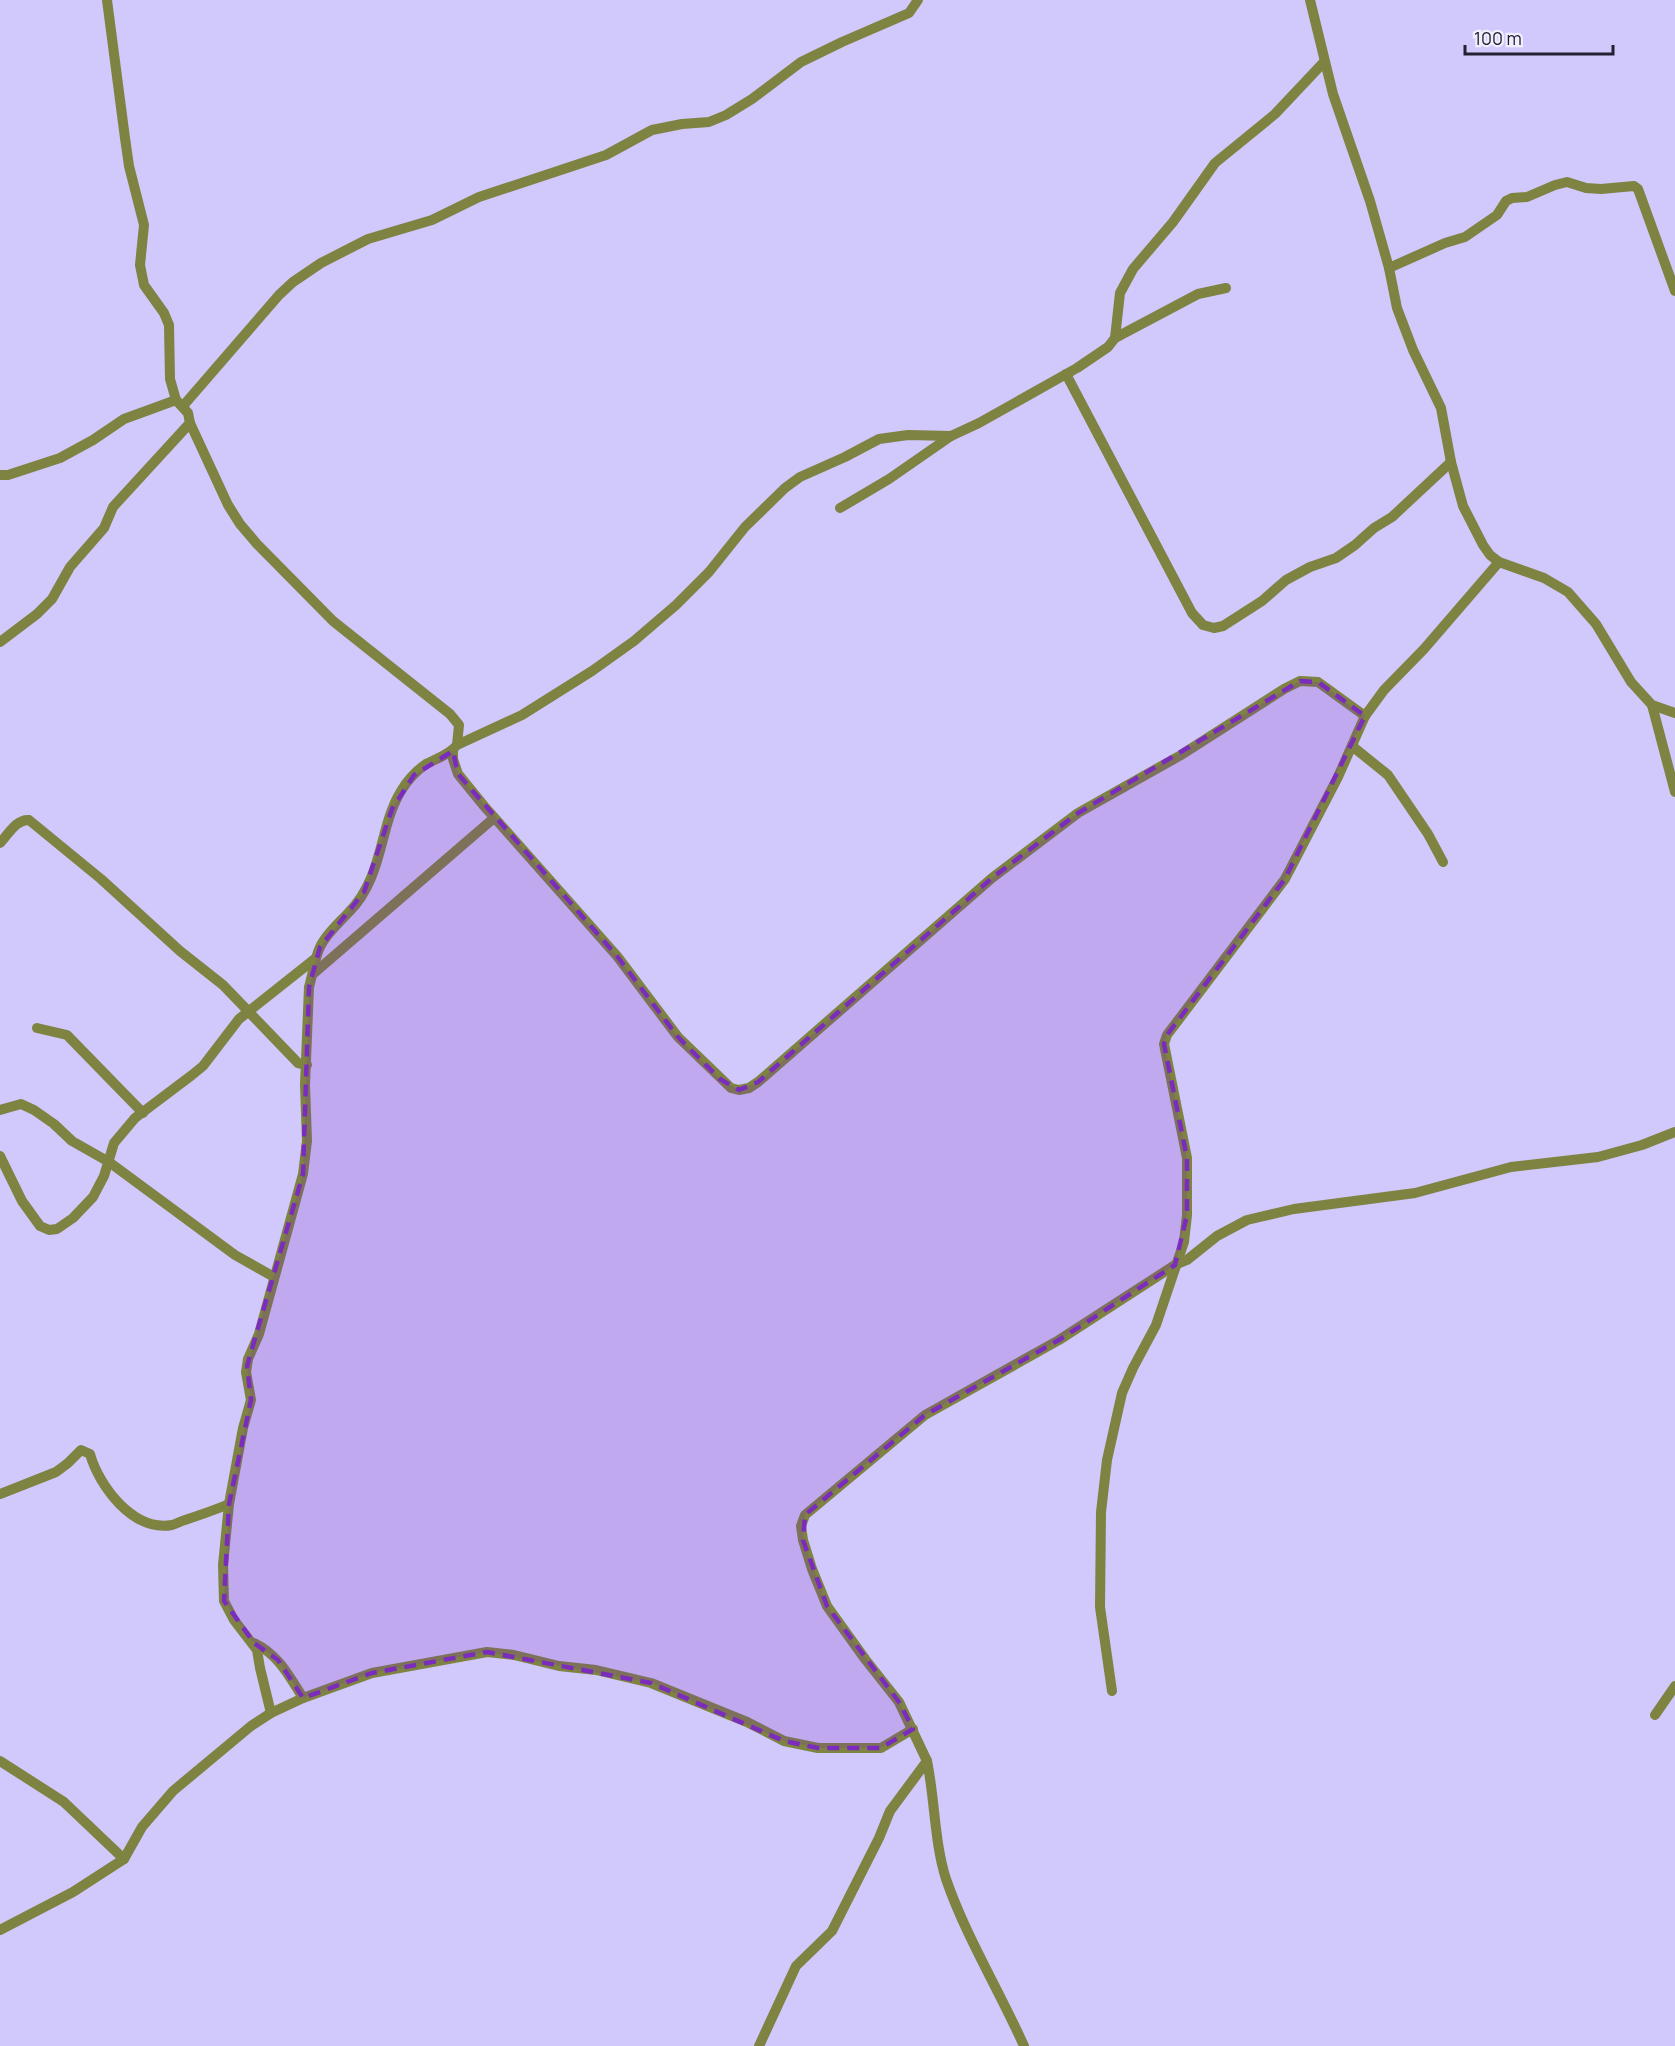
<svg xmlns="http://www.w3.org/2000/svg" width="1675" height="2046" viewBox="0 0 1675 2046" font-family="Manrope,sans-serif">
<rect width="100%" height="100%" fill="#d1c8fb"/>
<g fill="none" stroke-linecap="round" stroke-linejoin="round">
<!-- minor -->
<g stroke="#7e8341" stroke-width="10">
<polyline points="107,0 125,138 129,166 144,225 140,265 144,285 164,313 169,325 170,379 176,400 188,413 190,423 228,505 240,524 257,544 333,621 450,714 459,725 457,745"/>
<polyline points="1310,0 1333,94 1370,201 1389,268 1397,308 1413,350 1441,408 1451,462 1463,506 1483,545 1490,555 1499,562 1544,578 1568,592 1596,624 1631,682 1652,705 1675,713"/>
<polyline points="1389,268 1445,243 1465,237 1497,215 1506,201 1512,198 1527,197 1555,185 1567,182 1586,188 1601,189 1634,186 1638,189 1675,291"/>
<polyline points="1115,338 1198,294 1226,288"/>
<polyline points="1066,374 1192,613 1203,625 1214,628 1223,626 1262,601 1286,580 1310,567 1336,558 1355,545 1374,528 1392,517 1451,462"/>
<polyline points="183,406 279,295 293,282 321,263 368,239 432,220 479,197 606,155 652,130 682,124 709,122 726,115 752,99 801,62 842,42 909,13 918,0"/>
<polyline points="0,475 8,475 60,458 93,440 124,419 176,400"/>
<polyline points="840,508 889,479 951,436"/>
<polyline points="0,642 37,614 52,599 70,567 104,528 113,507 190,423"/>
<polyline points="1652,705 1675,792"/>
<polyline points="1352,746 1388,775 1428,834 1443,862"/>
<polyline points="453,751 453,759 458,774 484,806 617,956 678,1037 731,1088 739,1090 749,1088 758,1082 992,878 1078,813 1181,755 1284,689 1300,681 1318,682 1365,716"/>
<path d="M0,843C8,835 16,819 29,820L101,879L180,951L223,985L298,1063L307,1065"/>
<polyline points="313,974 494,818"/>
<polyline points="37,1028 67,1035 143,1113"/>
<polyline points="0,1110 21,1104 34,1110 54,1124 72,1141 109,1162 235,1255 274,1277"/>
<polyline points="0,1156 22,1201 40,1226 49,1230 57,1229 73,1218 93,1197 104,1176 114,1143 135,1118 192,1075 203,1066 239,1019 316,958"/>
<path d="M0,1494L56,1472L68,1463L81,1450L90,1454C99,1486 133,1532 172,1525C176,1524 181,1521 185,1520C200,1515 215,1510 229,1504"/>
<path d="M254,1643C279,1655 289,1676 303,1698"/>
<polyline points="1112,1691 1100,1607 1101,1512 1107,1460 1122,1393 1133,1368 1156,1325 1184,1242 1187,1215 1187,1158 1164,1044 1167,1035 1285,879 1338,777 1365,716 1384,690 1424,649 1499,562"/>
<path d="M271,1713L260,1668L257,1650L234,1620L224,1601L223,1565L229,1504L243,1428L251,1400L246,1372L248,1359L259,1334L303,1174L307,1141L305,1085L309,987C313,974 314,960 320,947C326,934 339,923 349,912C359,902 366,890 371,878C383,850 385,817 401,791C407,781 416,771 426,764C437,758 449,755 457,745L522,715L592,671L634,641L676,605L709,572L745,527L785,488L800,477L845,457L879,439L908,435L951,436L979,423L1077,368L1108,347L1115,338L1120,293L1133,269L1173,222L1215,163L1275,114L1324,62"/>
<polyline points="1655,1715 1675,1686"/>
<polyline points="0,1761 64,1802 124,1859"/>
<path d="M927,1761C935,1799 934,1841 946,1879C966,1937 999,1990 1024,2046"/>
<polyline points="0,1930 73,1892 124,1859 142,1827 173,1791 251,1726 271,1713 303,1698 372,1673 487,1652 514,1655 559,1666 596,1670 651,1683 747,1722 784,1741 818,1748 881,1748 913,1729"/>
<polyline points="759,2046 796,1966 832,1931 879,1838 890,1811 927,1761 899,1702 865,1659 827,1606 812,1569 803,1540 801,1526 805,1515 925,1415 1059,1340 1175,1265 1187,1260 1217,1236 1247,1220 1294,1209 1415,1193 1511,1167 1598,1157 1642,1145 1675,1132"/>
</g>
</g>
<!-- marked area -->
<path fill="#7b2cbf" fill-opacity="0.2" stroke="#7b2cbf" stroke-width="4.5" stroke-dasharray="12 8" stroke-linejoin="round" d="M1300,681L1318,682L1365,716L1285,879L1167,1035L1164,1044L1187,1158V1215L1175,1265L1059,1340L925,1415L805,1515L803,1540L827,1606L899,1702L913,1729L881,1748H818L784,1741L651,1683L487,1652L372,1673L303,1698L278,1660L254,1643L224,1601L229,1504L251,1400L247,1366L303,1174L309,987L320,947L364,892L392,809L414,775L453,751L458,774L617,956L678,1037L720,1079L739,1090L758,1082L992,878L1078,813Z"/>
<!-- scale -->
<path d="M1465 45v9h148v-9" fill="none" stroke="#232032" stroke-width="3"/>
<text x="1474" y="45" font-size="18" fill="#232032" stroke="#f1eefe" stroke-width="4.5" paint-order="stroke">100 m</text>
</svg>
